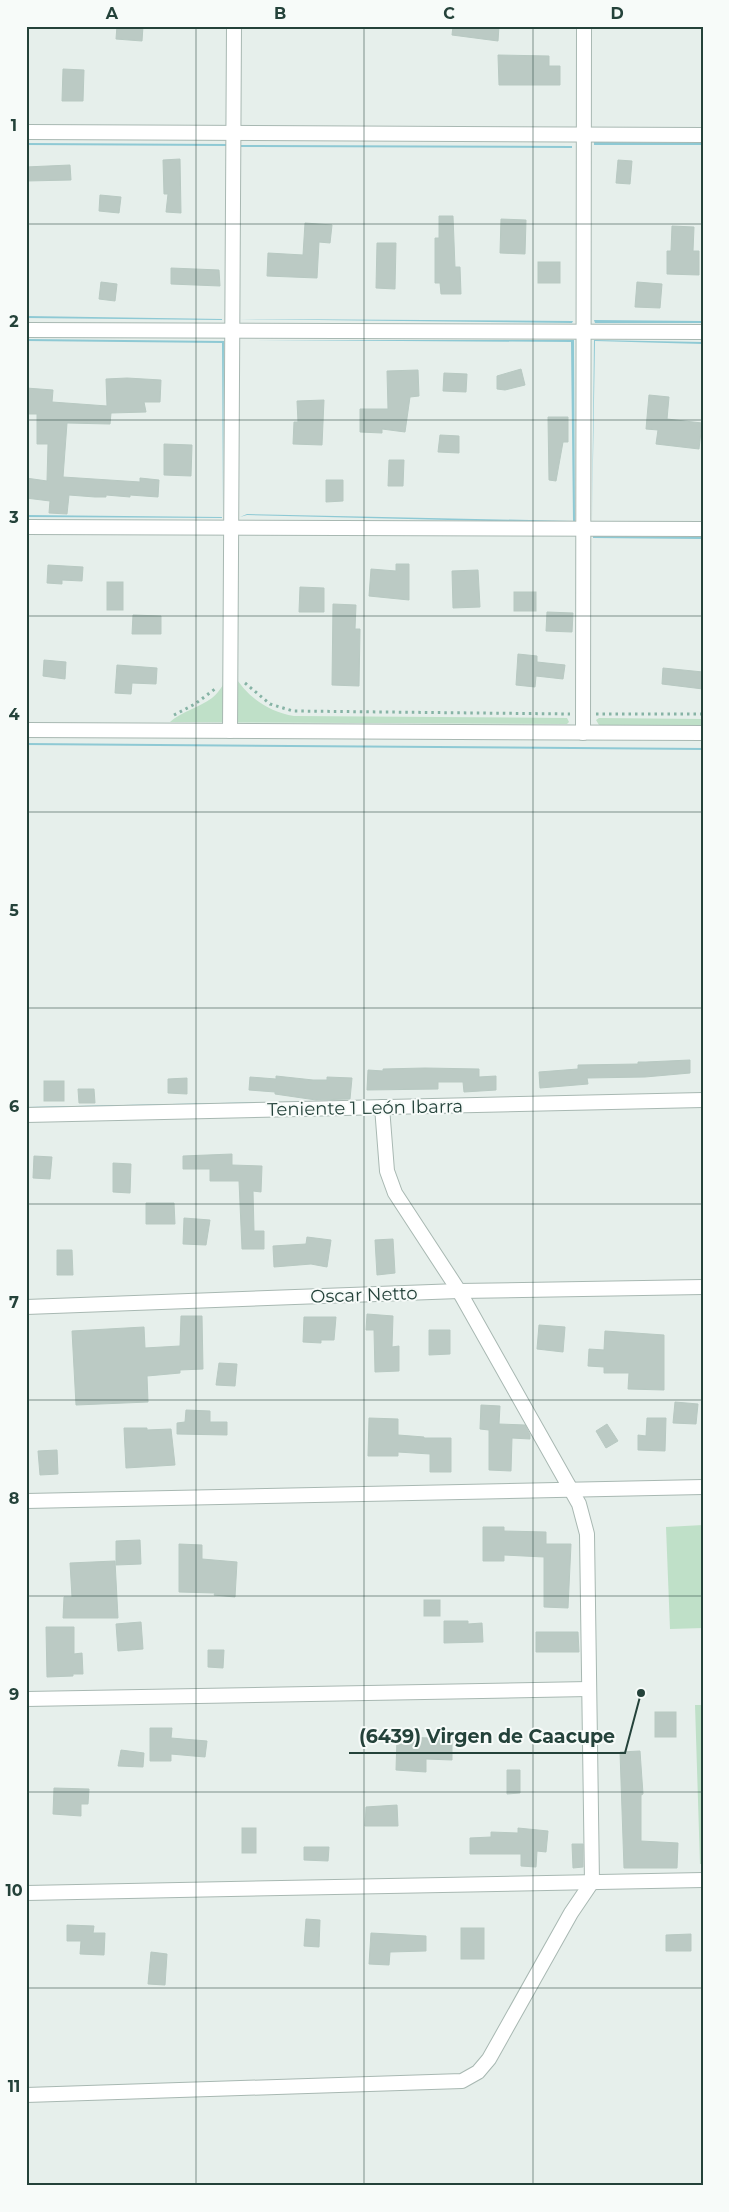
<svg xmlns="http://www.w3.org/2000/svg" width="729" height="2212" viewBox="0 0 729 2212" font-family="Montserrat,sans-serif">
<rect width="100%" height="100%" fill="#e6efeb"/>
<!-- green -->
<g fill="#bfe0c8">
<path d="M234,675C247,697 269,712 294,716L567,718L569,722L567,724L170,722C179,713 200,707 212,698C221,691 224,680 234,675Z"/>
<polygon points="599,718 703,719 703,725 599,725 596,720"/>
<polygon points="703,1525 703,1628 670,1629 666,1527"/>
<polygon points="695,1705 703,1705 703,1864 700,1864"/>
</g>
<!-- water -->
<g fill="#8ec9d4">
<polygon points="594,142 703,143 703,145 594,145"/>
<polygon points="26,143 226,144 226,146 26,145"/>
<polygon points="240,145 572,146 572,148 240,147"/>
<polygon points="26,316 222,319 222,320 26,318"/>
<polygon points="239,319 573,321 572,323"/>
<polygon points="594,320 703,321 703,323 595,323"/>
<polygon points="26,339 224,341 223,512 222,343 26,341"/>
<polygon points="241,340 574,340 575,523 247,515 240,517 247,514 573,521 571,342"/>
<polygon points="594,340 703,342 703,344 595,341 592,520"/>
<polygon points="26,515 222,517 222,518 26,517"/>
<polygon points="593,536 703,537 703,539 593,538"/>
<polygon points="26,743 703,748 703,750 26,745"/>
<polygon points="263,1102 263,1103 26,1108 26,1107"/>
</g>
<!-- building -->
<g fill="#bbcac4" stroke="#b8c9c2">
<polygon points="117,26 143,26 142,41 116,39"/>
<polygon points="453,26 499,26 498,41 452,35"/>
<polygon points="498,55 549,56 549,66 560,66 560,85 499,85"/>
<polygon points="63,69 84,70 83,101 62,101"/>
<polygon points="180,159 181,213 166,212 168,194 164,194 163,160"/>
<polygon points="618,160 632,161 630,184 616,183"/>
<polygon points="70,165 71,180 26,181 26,167"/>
<polygon points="100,195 121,197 119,213 99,211"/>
<polygon points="439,216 453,216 455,267 460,267 461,294 441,294 440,283 435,283 435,238 439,238"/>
<polygon points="501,219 526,220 525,254 500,253"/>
<polygon points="305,223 332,225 330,243 319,242 317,278 267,276 268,253 303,255"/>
<polygon points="672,226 694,227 693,251 699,251 699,275 667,274 667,251 671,251"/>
<polygon points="377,243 396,243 395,289 376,288"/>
<rect x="538" y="262" width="22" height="21"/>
<polygon points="171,268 219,270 220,286 171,284"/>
<polygon points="101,282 117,284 115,301 99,299"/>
<polygon points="637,282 662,284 660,308 635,307"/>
<polygon points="521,369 525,385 505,390 497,389 497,376"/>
<polygon points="418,370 419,396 410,397 405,432 382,429 382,433 360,432 360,409 388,409 387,371"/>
<polygon points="444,373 467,374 466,392 443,391"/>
<polygon points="127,378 161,380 160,402 144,402 146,412 111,413 110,424 67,423 63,477 140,482 140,478 159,480 158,497 130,495 130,497 106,495 106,497 95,497 69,495 67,514 49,513 50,501 26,498 26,478 47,481 48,444 37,444 37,414 26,414 26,388 53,390 52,402 107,406 106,379"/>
<polygon points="649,395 669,397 667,419 702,423 699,449 656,444 658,430 646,429"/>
<polygon points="324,400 322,445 293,444 294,422 298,422 297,401"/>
<polygon points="548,417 568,417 568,442 563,442 556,481 549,480"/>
<polygon points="440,435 459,436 459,453 438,452"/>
<polygon points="164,444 192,445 191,476 164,475"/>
<polygon points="389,460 404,460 403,486 388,486"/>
<polygon points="326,480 343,480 343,501 326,502"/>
<polygon points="396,564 409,564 409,600 369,596 371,569 396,571"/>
<polygon points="48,565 83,567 82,581 62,580 62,584 47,583"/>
<polygon points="478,570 480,607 453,608 452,571"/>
<rect x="107" y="582" width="16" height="28"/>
<polygon points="300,587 324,588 324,612 299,612"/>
<rect x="514" y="592" width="22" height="19"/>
<polygon points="333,604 356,605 355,629 360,629 359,686 332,685"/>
<polygon points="547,612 573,613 572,632 546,631"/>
<polygon points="133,615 161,616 161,634 132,634"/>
<polygon points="518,654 537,656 537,662 565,665 563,679 536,676 535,687 516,685"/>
<polygon points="44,660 66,662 65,679 43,676"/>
<polygon points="117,665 157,668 156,684 132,683 131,694 115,693"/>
<polygon points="663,668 703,672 703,689 662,684"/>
<polygon points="690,1060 690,1073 645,1077 587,1078 588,1084 540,1088 539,1072 578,1069 578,1065 638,1064 638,1062 646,1062"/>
<polygon points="425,1068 479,1069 479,1077 496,1076 496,1090 464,1092 463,1082 438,1082 438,1089 367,1090 368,1070 383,1071 383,1069"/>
<polygon points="276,1076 313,1080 327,1080 327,1077 352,1078 350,1099 316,1100 275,1094 275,1092 249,1090 250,1077 276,1079"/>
<polygon points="187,1078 187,1094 168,1093 168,1079"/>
<rect x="44" y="1081" width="20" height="20"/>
<polygon points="78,1089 94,1089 95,1103 79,1103"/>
<polygon points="232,1154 232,1165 262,1166 261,1192 253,1191 254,1231 264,1231 264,1249 242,1249 239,1181 210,1181 210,1169 183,1169 183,1156"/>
<polygon points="34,1156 52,1157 50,1179 33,1178"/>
<polygon points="113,1163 131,1164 130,1193 113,1192"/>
<polygon points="146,1203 174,1203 175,1224 146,1224"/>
<polygon points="184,1218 210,1220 206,1245 183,1244"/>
<polygon points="307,1237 331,1240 327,1267 311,1264 274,1267 273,1246 306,1244"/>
<polygon points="393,1239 395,1273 377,1275 375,1240"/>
<polygon points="57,1250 72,1250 73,1275 57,1275"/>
<polygon points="367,1314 393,1316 392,1347 399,1346 399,1371 375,1372 374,1330 366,1330"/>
<polygon points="181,1316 202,1316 203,1369 180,1370 180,1373 147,1376 148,1402 76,1405 72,1331 144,1327 145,1348 180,1346"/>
<polygon points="304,1317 336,1317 334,1340 321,1340 321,1343 303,1342"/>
<polygon points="539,1325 565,1327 563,1352 537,1349"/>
<polygon points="429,1330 450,1330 450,1354 429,1355"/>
<polygon points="605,1331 664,1335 664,1390 628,1389 629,1373 604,1373 604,1367 588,1366 589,1349 604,1350"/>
<polygon points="219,1363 237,1364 235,1386 216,1385"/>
<polygon points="675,1402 698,1404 696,1424 673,1423"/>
<polygon points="481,1405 500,1406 499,1424 525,1425 530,1435 530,1439 512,1438 511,1471 489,1470 489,1430 480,1429"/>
<polygon points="186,1410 210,1411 210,1422 227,1422 227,1435 177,1434 177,1423 185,1422"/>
<polygon points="369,1418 398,1419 398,1435 424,1437 424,1438 451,1438 451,1472 430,1472 430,1454 398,1452 398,1456 368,1456"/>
<polygon points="647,1418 666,1418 665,1451 638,1450 638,1435 646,1436"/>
<polygon points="607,1424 618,1441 606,1448 596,1431"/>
<polygon points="124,1428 147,1428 147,1430 171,1429 175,1465 126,1468"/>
<polygon points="57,1450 58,1474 40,1475 38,1451"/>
<polygon points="483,1527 504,1527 504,1531 546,1532 546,1544 571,1544 568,1608 544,1607 544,1557 504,1555 504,1561 483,1561"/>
<polygon points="140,1540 141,1564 116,1565 116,1541"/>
<polygon points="179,1544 202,1545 202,1559 237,1562 235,1597 214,1595 215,1593 179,1592"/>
<polygon points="115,1561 118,1618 63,1618 64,1597 72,1597 70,1563"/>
<rect x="424" y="1600" width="16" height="16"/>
<polygon points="444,1621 468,1621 468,1624 482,1623 483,1642 444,1643"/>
<polygon points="141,1622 143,1649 118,1651 116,1624"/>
<polygon points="46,1627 74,1627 74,1654 82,1653 83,1674 73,1674 73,1676 47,1677"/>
<polygon points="536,1632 578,1632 579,1652 536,1652"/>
<polygon points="208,1650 224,1650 223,1668 208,1667"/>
<rect x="655" y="1712" width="21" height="25"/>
<polygon points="150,1728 172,1728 171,1738 207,1741 205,1757 171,1754 171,1761 150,1761"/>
<polygon points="431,1733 452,1733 452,1760 426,1759 426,1772 396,1770 397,1737 431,1738"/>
<polygon points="121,1750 144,1753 143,1767 118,1766"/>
<polygon points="640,1751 643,1794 641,1795 641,1841 678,1843 677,1868 624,1868 620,1752"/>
<polygon points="507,1770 520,1770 520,1793 507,1794"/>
<polygon points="54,1788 89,1789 88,1804 81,1804 81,1816 53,1814"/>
<polygon points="397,1805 398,1826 365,1826 366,1807"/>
<rect x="242" y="1828" width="14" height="25"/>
<polygon points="518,1828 548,1831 546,1852 537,1851 536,1867 521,1866 521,1854 470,1854 470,1838 491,1837 491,1832 518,1833"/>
<polygon points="572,1844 583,1844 583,1867 573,1868"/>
<polygon points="304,1847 329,1847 328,1861 304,1860"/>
<polygon points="306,1919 320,1920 319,1947 304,1946"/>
<polygon points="67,1925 94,1926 93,1933 105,1933 104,1955 80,1954 81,1941 67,1941"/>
<rect x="461" y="1928" width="23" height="31"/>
<polygon points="371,1933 426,1936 426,1951 390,1952 389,1965 369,1964"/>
<polygon points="691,1934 691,1951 666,1951 666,1935"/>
<polygon points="151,1952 167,1954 165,1985 148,1984"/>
</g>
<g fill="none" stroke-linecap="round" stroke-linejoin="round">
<!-- street casing -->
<g stroke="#a8b8b2" stroke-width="16">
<g id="street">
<polyline points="26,132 703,135"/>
<polyline points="26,330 703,332"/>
<polyline points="26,527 703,529"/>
<polyline points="26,730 703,733"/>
<polyline points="230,731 234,26"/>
<polyline points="583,733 584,26"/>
<polyline points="26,1115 703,1100"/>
<polyline points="26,1307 459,1291 703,1287"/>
<polyline points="26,1501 703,1487"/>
<polyline points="26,1699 589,1689"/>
<polyline points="26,1893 703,1880"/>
<polyline points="26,2095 462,2081 478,2072 489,2059 571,1913 592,1882 587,1534 579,1504 459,1291 395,1193 387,1171 382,1107"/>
</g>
</g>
<!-- path -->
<g stroke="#86b3a5" stroke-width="3" stroke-dasharray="2.5 4" stroke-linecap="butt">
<polyline points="245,683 270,704 293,711 570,714"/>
<polyline points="596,714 703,714"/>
<polyline points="174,715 195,704 215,689"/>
</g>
<!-- street -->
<use href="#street" stroke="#fff" stroke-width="14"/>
</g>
<!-- grid -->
<path fill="none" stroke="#24423a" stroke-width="1" stroke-opacity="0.55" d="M196,26V2186M364,26V2186M533,26V2186M26,224H703M26,420H703M26,616H703M26,812H703M26,1008H703M26,1204H703M26,1400H703M26,1596H703M26,1792H703M26,1988H703"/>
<g text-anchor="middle" stroke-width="4" stroke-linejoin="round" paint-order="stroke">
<!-- street labels -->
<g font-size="18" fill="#24423a" stroke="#f7fbf9">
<text transform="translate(365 1108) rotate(-1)" y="6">Teniente 1 León Ibarra</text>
<text transform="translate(364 1295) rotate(-2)" y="6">Oscar Netto</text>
</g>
</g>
<!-- callouts -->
<path fill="none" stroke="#24423a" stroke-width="2" d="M641 1693L625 1753H349"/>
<circle fill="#24423a" stroke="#f7fbf9" stroke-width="2" cx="641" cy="1693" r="5"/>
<g font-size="19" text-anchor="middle" font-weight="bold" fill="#24423a" stroke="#f7fbf9" stroke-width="4" stroke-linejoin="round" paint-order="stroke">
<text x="487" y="1743">(6439) Virgen de Caacupe</text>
</g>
<!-- border -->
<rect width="729" height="2212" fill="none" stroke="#f7fbf9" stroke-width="55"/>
<rect x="28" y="28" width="674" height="2156" fill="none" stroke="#24423a" stroke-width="2"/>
<g font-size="16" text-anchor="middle" font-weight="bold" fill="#24423a">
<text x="112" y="19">A</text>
<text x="280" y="19">B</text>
<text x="449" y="19">C</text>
<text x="617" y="19">D</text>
<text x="14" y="131">1</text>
<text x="14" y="327">2</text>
<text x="14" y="523">3</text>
<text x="14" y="720">4</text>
<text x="14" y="916">5</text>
<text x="14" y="1112">6</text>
<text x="14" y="1308">7</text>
<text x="14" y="1504">8</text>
<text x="14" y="1700">9</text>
<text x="14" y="1896">10</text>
<text x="14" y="2092">11</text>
</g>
</svg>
